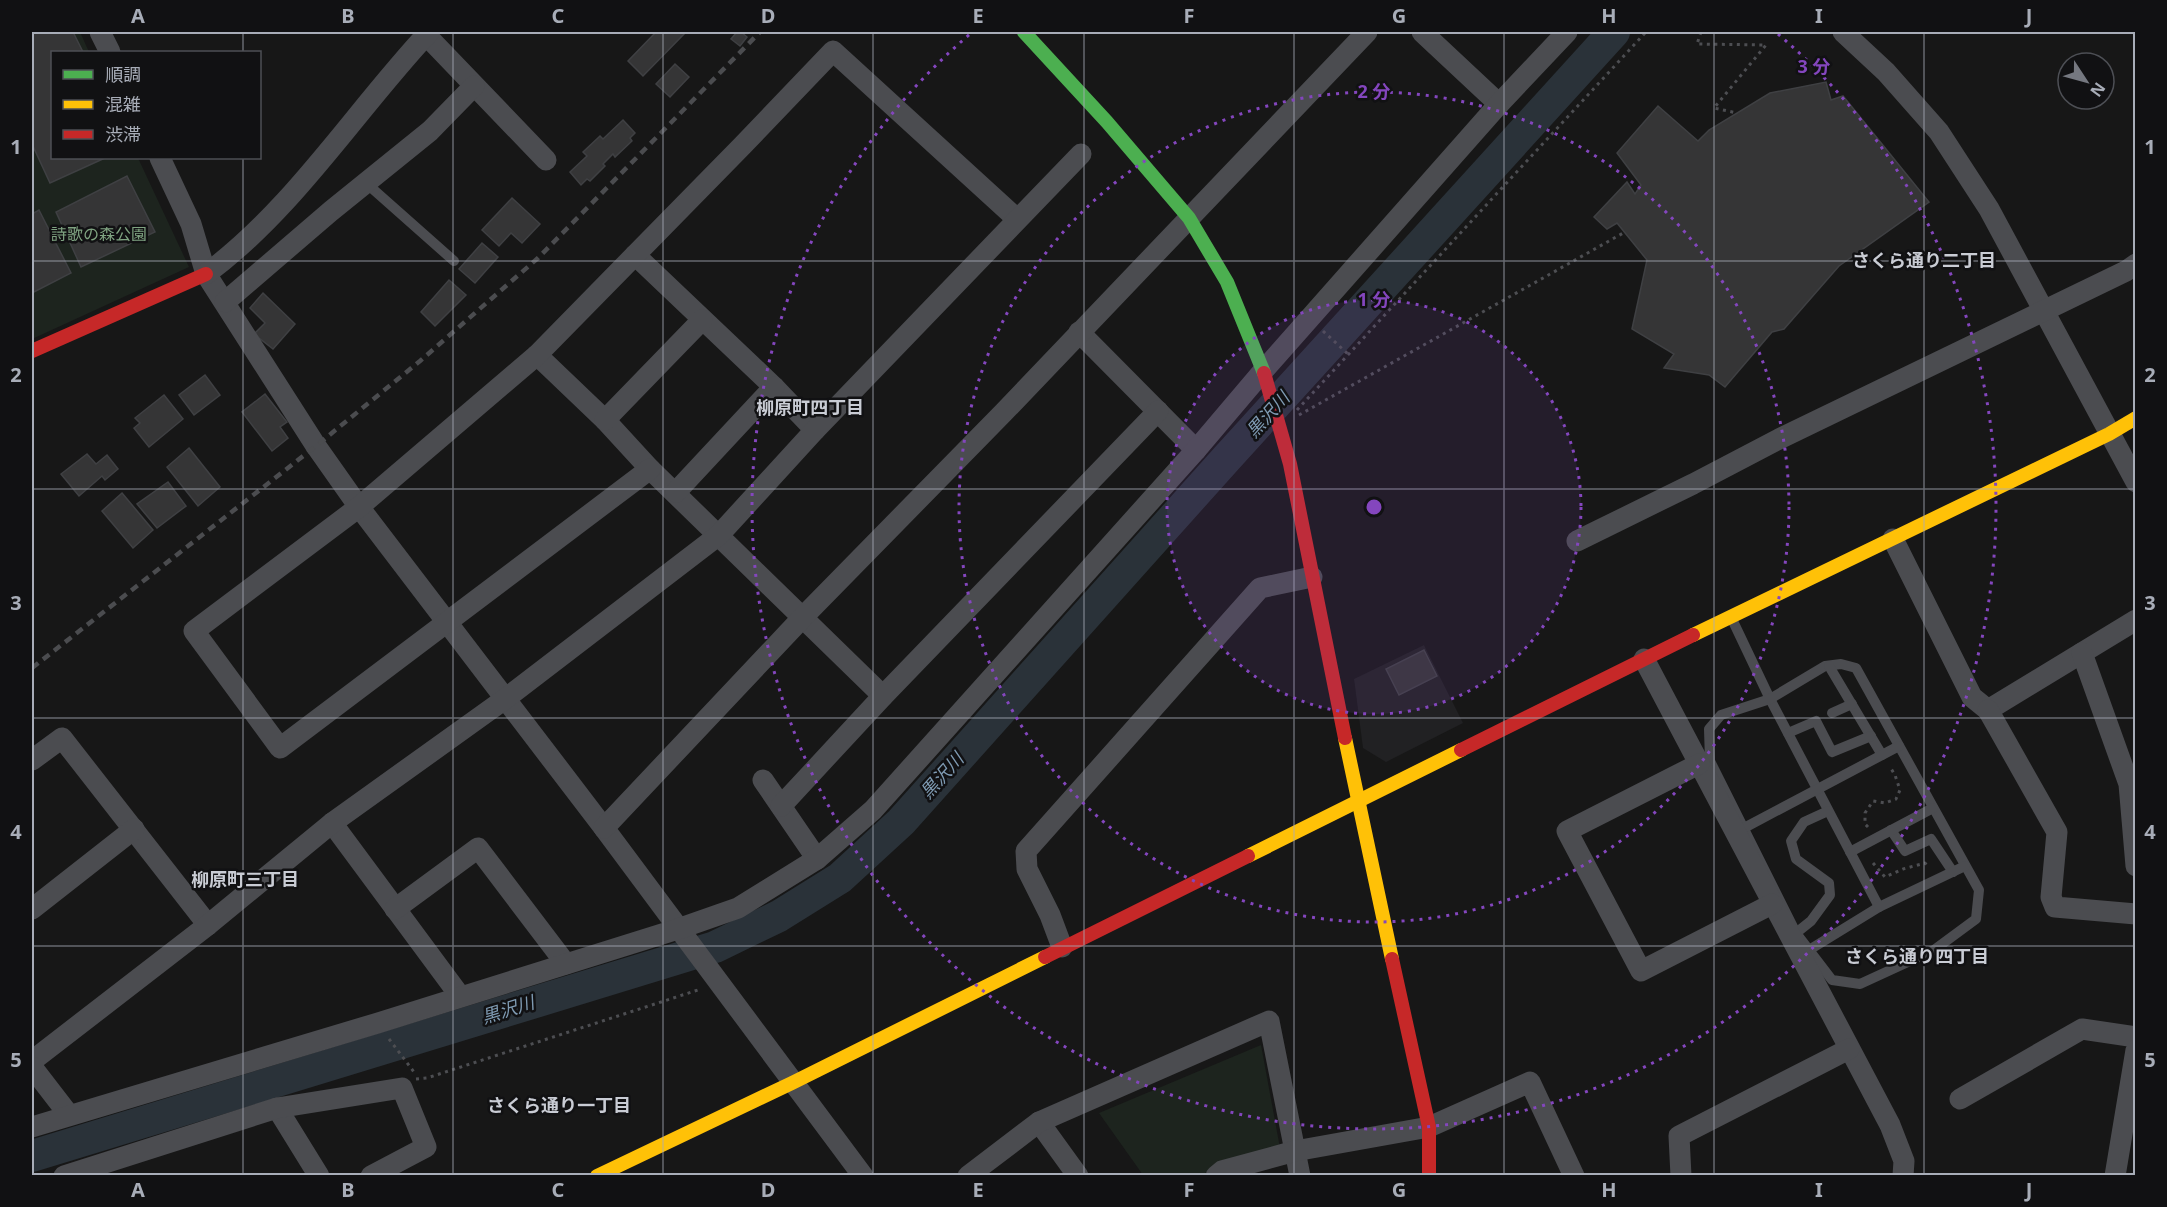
<svg xmlns="http://www.w3.org/2000/svg" width="2167" height="1207" viewBox="0 0 2167 1207" font-family="'Noto Sans','Noto Sans JP',sans-serif">
<rect width="100%" height="100%" fill="#171717"/>
<!-- built -->
<polygon fill="#212123" points="1424,645 1463,723 1386,762 1363,748 1354,679"/>
<!-- green -->
<g fill="#1d241e">
<polygon points="32,32 80,32 89,52 52,52 52,158 138,158 189,267 32,339"/>
<polygon points="1261,1045 1280,1148 1218,1164 1202,1175 1143,1175 1099,1113"/>
</g>
<g fill="none" stroke-linecap="round" stroke-linejoin="round">
<!-- river -->
<polyline stroke="#2a3239" stroke-width="32" points="32,1156 715,947 779,916 840,878 901,822 1226,459 1614,32"/>
</g>
<!-- building -->
<g fill="#353536" stroke="#3f4043" stroke-width="1.5">
<polygon points="32,32 73,32 83,52 52,52 52,158 105,158 50,183 32,144"/>
<polygon points="656,32 686,32 643,76 628,61"/>
<polygon points="737,32 741,32 747,37 740,46 731,39"/>
<polygon points="675,64 689,77 670,97 656,84"/>
<polygon points="1826,82 1831,100 1843,96 1929,202 1839,266 1784,329 1772,332 1725,387 1709,375 1664,368 1674,354 1632,329 1647,260 1617,223 1607,229 1594,217 1627,182 1635,194 1641,185 1617,153 1658,106 1698,141 1709,130 1770,93"/>
<polygon points="623,120 635,133 630,138 632,141 615,157 613,154 603,164 605,166 590,181 587,179 581,185 570,172 587,156 583,152 600,136 603,139"/>
<polygon points="127,176 155,232 81,267 56,212"/>
<polygon points="512,198 540,224 522,243 511,233 499,246 482,230"/>
<polygon points="39,210 71,273 32,293 32,214"/>
<polygon points="482,243 498,257 475,283 459,269"/>
<polygon points="449,280 466,295 435,326 421,312"/>
<polygon points="263,293 295,324 273,349 254,334 265,323 250,308"/>
<polygon points="205,375 220,395 194,415 179,395"/>
<polygon points="265,394 287,422 280,427 288,438 272,451 242,412"/>
<polygon points="164,395 183,419 149,447 134,428 140,423 135,418"/>
<polygon points="189,448 220,487 198,506 167,467"/>
<polygon points="87,454 96,464 107,455 118,469 105,480 102,476 79,496 61,474"/>
<polygon points="168,482 186,506 157,528 137,504"/>
<polygon points="122,493 153,530 133,548 102,511"/>
<polygon points="1424,650 1437,676 1399,695 1386,669"/>
</g>
<g fill="none" stroke-linecap="round" stroke-linejoin="round">
<!-- path -->
<g stroke="#4d4e52" stroke-width="3" stroke-dasharray="3 4.5" stroke-linecap="butt">
<polyline points="1701,32 1697,44 1766,45 1714,108 1737,113"/>
<polyline points="1323,331 1348,354"/>
<polyline points="1297,410 1646,32"/>
<polyline points="1299,415 1625,232"/>
<polyline points="1868,827 1865,824 1865,813 1873,801 1885,803 1896,799 1900,790 1895,775 1890,767"/>
<polyline points="1873,863 1885,877 1903,869 1925,863 1929,868"/>
<polyline points="389,1039 414,1072"/>
<polyline points="416,1079 427,1078 701,989"/>
</g>
<!-- lane -->
<g stroke="#4b4c50" stroke-width="10">
<polyline points="366,183 454,261"/>
<polyline points="1731,617 1770,699 1879,907"/>
<polygon points="1841,664 1856,668 1979,890 1976,919 1934,950 1860,984 1832,980 1796,933 1710,761 1709,729 1721,715 1770,699 1825,666"/>
<polyline points="1829,666 1882,755"/>
<polyline points="1832,713 1852,704"/>
<polyline points="1788,733 1816,721 1832,752 1871,736"/>
<polyline points="1744,828 1899,746"/>
<polyline points="1891,830 1905,851 1931,839 1953,872"/>
<polyline points="1850,852 1933,808"/>
<polyline points="1796,933 1811,921 1830,895 1829,883 1796,859 1791,841 1804,822 1828,811"/>
<polyline points="1809,950 1879,907 1965,866"/>
</g>
<!-- street -->
<g stroke="#4b4c50" stroke-width="21">
<polyline points="100,32 110,52"/>
<polyline points="1422,32 1499,104"/>
<polyline points="1843,32 1886,72 1939,132 1989,209 2136,482"/>
<polyline points="426,35 546,160"/>
<polyline points="160,158 191,224 206,274 316,446 359,507 604,828 863,1176"/>
<polyline points="635,255 774,387 815,430"/>
<path d="M206,274C294,209 355,111 429,32"/>
<polyline points="225,302 331,211 430,131 474,86"/>
<polyline points="1079,332 1196,450"/>
<polyline points="537,355 605,420 650,469 883,696"/>
<polyline points="605,420 702,320"/>
<polyline points="650,469 280,748 194,631 359,507 537,355 743,145 833,51 1017,219"/>
<polyline points="676,492 774,387"/>
<polyline points="1893,539 1972,697 1988,710 2136,620"/>
<polyline points="1577,541 1693,484 1779,439 2126,271 2136,264"/>
<polyline points="2082,653 2129,784 2136,866"/>
<polyline points="1644,659 1890,1125 1904,1161 1903,1176"/>
<polyline points="1988,710 2057,832 2051,897 2055,907 2136,914"/>
<polyline points="32,760 62,738 208,925"/>
<polyline points="1699,764 1567,831 1641,971 1772,904"/>
<polyline points="763,780 817,859"/>
<polyline points="781,806 883,696 1158,411"/>
<polyline points="332,823 460,996"/>
<polyline points="604,828 803,617 1004,412 1367,32"/>
<polyline points="32,909 134,829"/>
<polyline points="395,909 478,848 566,964"/>
<polyline points="1062,947 1050,915 1027,869 1026,851 1260,588 1312,577"/>
<polyline points="32,1061 208,925 332,823 505,699 719,535 815,430 1081,154"/>
<polyline points="32,1067 69,1115"/>
<polyline points="1960,1099 2082,1029 2136,1037"/>
<polyline points="277,1108 319,1176"/>
<polyline points="1039,1122 1078,1176"/>
<polyline points="32,1127 378,1023 678,929 738,908 817,859 873,810 1196,450 1263,371 1499,104 1567,32"/>
<polyline points="64,1176 277,1108 402,1088 426,1147 371,1176"/>
<polyline points="968,1176 1039,1122 1269,1021 1300,1176"/>
<polyline points="1216,1176 1222,1171 1295,1151 1429,1127 1530,1082 1574,1176"/>
<polyline points="1681,1176 1679,1136 1849,1049"/>
<polyline points="2115,1176 2136,1050"/>
</g>
<!-- fast -->
<polyline stroke="#4caf50" stroke-width="14" points="1024,32 1107,122 1189,218 1227,282 1264,373"/>
<!-- slow -->
<g stroke="#ffc107" stroke-width="14">
<polyline points="1693,635 2109,434 2136,418"/>
<polyline points="1345,738 1392,959"/>
<polyline points="1248,856 1461,750"/>
<polyline points="597,1176 792,1083 1045,957"/>
</g>
<!-- jam -->
<g stroke="#c62828" stroke-width="14">
<polyline points="32,351 206,274"/>
<polyline points="1264,373 1290,464 1345,738"/>
<polyline points="1461,750 1693,635"/>
<polyline points="1045,957 1248,856"/>
<polyline points="1392,959 1429,1127 1429,1176"/>
</g>
<!-- rail -->
<polyline stroke="#4b4c4f" stroke-width="4.5" stroke-dasharray="8 6" stroke-linecap="butt" points="32,668 316,446 420,361 538,258 760,32"/>
</g>
<!-- grid -->
<path fill="none" stroke="#a8adb8" stroke-width="1.5" stroke-opacity="0.55" d="M243,32V52M453,32V1176M663,32V1176M873,32V1176M1084,32V1176M1294,32V1176M1504,32V1176M1714,32V1176M1924,32V1176M243,158V1176M32,261H2136M32,489H2136M32,718H2136M32,946H2136"/>
<!-- distance rings -->
<circle cx="1374" cy="507" r="207" fill="#8446be" fill-opacity=".12"/>
<g fill="none" stroke="#8446be" stroke-width="3" stroke-dasharray="3 6">
<circle cx="1374" cy="507" r="207"/>
<circle cx="1374" cy="507" r="415"/>
<path d="M1778 34A622 622 0 1 1 970 34"/>
</g>
<g text-anchor="middle" stroke-width="5" stroke-linejoin="round" paint-order="stroke">
<!-- park labels -->
<g font-size="16" fill="#7fa381" stroke="#111113">
<text x="99" y="240">詩歌の森公園</text>
</g>
<!-- neighbourhood labels -->
<g font-size="18" font-weight="bold" fill="#c9ccd4" stroke="#111113">
<text x="1924" y="267">さくら通り二丁目</text>
<text x="810" y="414">柳原町四丁目</text>
<text x="245" y="886">柳原町三丁目</text>
<text x="1917" y="963">さくら通り四丁目</text>
<text x="559" y="1112">さくら通り一丁目</text>
</g>
<!-- water labels -->
<g font-size="18" font-style="italic" fill="#7f9bb3" stroke="#111113">
<text transform="translate(1268 415) rotate(-48)" y="6">黒沢川</text>
<text transform="translate(942 776) rotate(-48)" y="6">黒沢川</text>
<text transform="translate(508 1010) rotate(-17)" y="6">黒沢川</text>
</g>
</g>
<circle cx="1374" cy="507" r="9" fill="#8446be" stroke="#111113" stroke-width="3"/>
<g font-size="18" text-anchor="middle" font-weight="bold" fill="#8446be" stroke="#111113" stroke-width="5" stroke-linejoin="round" paint-order="stroke">
<text x="1814" y="73">3 分</text>
<text x="1374" y="98">2 分</text>
<text x="1374" y="306">1 分</text>
</g>
<!-- border -->
<rect width="2167" height="1207" fill="none" stroke="#111113" stroke-width="66"/>
<!-- legend -->
<rect x="51" y="51" width="210" height="108" fill="#111113" stroke="#4d4f55" stroke-width="1.5"/>
<rect x="63" y="70" width="30" height="9" fill="#4caf50" stroke="#4d4f55" stroke-width="1.5"/>
<text x="105" y="81" font-size="18" fill="#a8adb8">順調</text>
<rect x="63" y="100" width="30" height="9" fill="#ffc107" stroke="#4d4f55" stroke-width="1.5"/>
<text x="105" y="111" font-size="18" fill="#a8adb8">混雑</text>
<rect x="63" y="130" width="30" height="9" fill="#c62828" stroke="#4d4f55" stroke-width="1.5"/>
<text x="105" y="141" font-size="18" fill="#a8adb8">渋滞</text>
<!-- north arrow -->
<g transform="translate(2086 81) rotate(126)"><circle r="28" fill="#111113" stroke="#4d4f55" stroke-width="1.5"/>
<path d="M0-4.5L10 22L0 15L-10 22Z" fill="#757880"/>
<text y="-9" font-size="16" font-weight="bold" text-anchor="middle" fill="#a8adb8">N</text>
</g>
<rect x="33" y="33" width="2101" height="1141" fill="none" stroke="#a8adb8" stroke-width="2"/>
<g font-size="20" text-anchor="middle" font-weight="bold" fill="#a8adb8">
<text x="138" y="23">A</text>
<text x="348" y="23">B</text>
<text x="558" y="23">C</text>
<text x="768" y="23">D</text>
<text x="978" y="23">E</text>
<text x="1189" y="23">F</text>
<text x="1399" y="23">G</text>
<text x="1609" y="23">H</text>
<text x="1819" y="23">I</text>
<text x="2029" y="23">J</text>
<text x="16" y="154">1</text>
<text x="2150" y="154">1</text>
<text x="16" y="382">2</text>
<text x="2150" y="382">2</text>
<text x="16" y="610">3</text>
<text x="2150" y="610">3</text>
<text x="16" y="839">4</text>
<text x="2150" y="839">4</text>
<text x="16" y="1067">5</text>
<text x="2150" y="1067">5</text>
<text x="138" y="1197">A</text>
<text x="348" y="1197">B</text>
<text x="558" y="1197">C</text>
<text x="768" y="1197">D</text>
<text x="978" y="1197">E</text>
<text x="1189" y="1197">F</text>
<text x="1399" y="1197">G</text>
<text x="1609" y="1197">H</text>
<text x="1819" y="1197">I</text>
<text x="2029" y="1197">J</text>
</g>
</svg>
